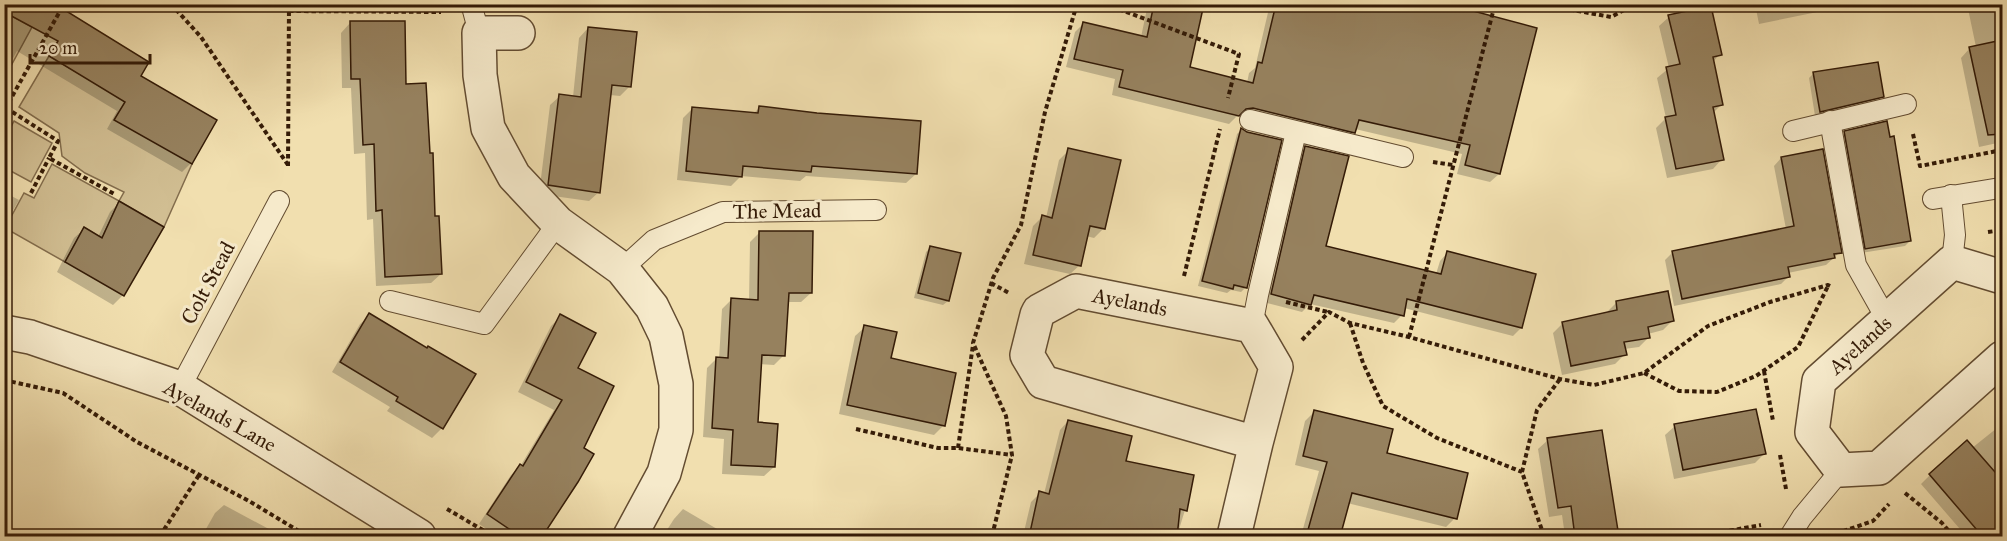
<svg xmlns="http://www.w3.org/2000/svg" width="2007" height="541" viewBox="0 0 2007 541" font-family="'IM FELL Great Primer',serif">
<rect width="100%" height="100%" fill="#f1dfaf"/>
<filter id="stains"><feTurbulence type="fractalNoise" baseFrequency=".00333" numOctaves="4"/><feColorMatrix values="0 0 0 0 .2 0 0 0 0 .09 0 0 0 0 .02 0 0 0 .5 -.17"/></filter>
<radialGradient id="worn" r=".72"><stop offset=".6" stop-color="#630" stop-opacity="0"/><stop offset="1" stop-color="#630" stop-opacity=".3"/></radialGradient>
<!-- green -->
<g fill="#d1be92" stroke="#826c4c" stroke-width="1.5">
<polygon points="5,12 32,27 5,77"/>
<polygon points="49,56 126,101 192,164 164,227 119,201 102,238 84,227 65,262 5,228 24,193 34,198 52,164 119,201 124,192 85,173 62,156 59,133 19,107"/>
<polygon points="14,121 52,143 31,182 9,170 5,177 5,139"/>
</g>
<!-- shadow -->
<g fill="#0003">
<polygon points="4,4 139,77 191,163 182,172 107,129 117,111 17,51 4,74"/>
<polygon points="1148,4 1203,4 1188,68 1247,83 1249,73 1255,68 1270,4 1449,4 1499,174 1490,182 1457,174 1462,154 1355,129 1345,141 1243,116 1236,117 1229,124 1112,95 1115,79 1066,67 1075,32 1083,24 1141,37"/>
<polygon points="1755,4 1857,4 1759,24"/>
<polygon points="1967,4 2002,4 2002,142 1979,147 1961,58 1970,48 1976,47"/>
<polygon points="1669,17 1720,54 1712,63 1721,105 1713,113 1722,159 1713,169 1667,178 1656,128 1666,118 1657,78 1669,68 1659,26"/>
<polygon points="350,23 405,86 433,218 441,274 431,283 376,286 373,219 367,220 365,153 354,154 351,88 342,88 341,33"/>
<polygon points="588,28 630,86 620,96 610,95 599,192 589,201 539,194 550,105 560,96 573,97 579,38"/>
<polygon points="1814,73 1882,96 1877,101 1815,116 1809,78"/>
<polygon points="693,108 753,114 759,108 916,174 906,183 806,176 800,181 741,176 731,186 677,180 683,118"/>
<polygon points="1241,130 1246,287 1241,292 1231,290 1227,293 1198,286 1237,134"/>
<polygon points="1845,133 1910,241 1905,246 1861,253 1840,137"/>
<polygon points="1306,147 1325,247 1436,274 1440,261 1448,252 1534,275 1521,328 1513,336 1404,308 1402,315 1394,323 1310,304 1302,312 1263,302 1297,155"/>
<polygon points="1069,150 1104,228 1094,238 1086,236 1080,265 1070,274 1024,264 1033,226 1042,217 1046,218 1059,160"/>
<polygon points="1781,158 1840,252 1826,265 1788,273 1788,277 1781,284 1674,306 1665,260 1673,252 1786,229 1774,166"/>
<polygon points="4,192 19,200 4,226"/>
<polygon points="119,203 162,228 122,296 113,305 57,272 74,238 84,229 98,237 110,212"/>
<polygon points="760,232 811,293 801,302 787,302 784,355 774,365 760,364 756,424 774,467 764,476 722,474 724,439 703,437 707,368 716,359 719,359 722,309 731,300 749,301 750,242"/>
<polygon points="931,247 948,301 943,305 914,298 926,252"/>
<polygon points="1616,303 1672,321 1663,330 1648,334 1649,337 1639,347 1624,349 1625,354 1615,364 1562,375 1553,333 1563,323 1607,312"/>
<polygon points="370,315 426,350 474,374 442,428 432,438 387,411 390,407 332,372 360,324"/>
<polygon points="561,316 576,369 540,536 497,536 479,524 511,475 521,465 554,410 518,392 551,326"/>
<polygon points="865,327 944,425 934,435 839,414 855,336"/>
<polygon points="1314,412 1386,454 1455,518 1446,527 1347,503 1338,536 1301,536 1319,471 1295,465 1305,421"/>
<polygon points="1068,421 1185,510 1177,536 1023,536 1031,502 1040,493 1044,494 1060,430"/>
<polygon points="2002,424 2002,467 1995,474 2002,483 2002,536 1966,536 1921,484 1930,475 1972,448"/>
<polygon points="1675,426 1764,454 1755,463 1674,479 1665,435"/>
<polygon points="1548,440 1617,536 1565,536 1562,515 1549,517 1538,449"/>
<polygon points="224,505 280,535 279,536 202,536 215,513"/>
<polygon points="683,509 729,536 663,536 674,519"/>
</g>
<!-- building -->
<g fill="#96815e" stroke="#341b07" stroke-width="1.5">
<polygon points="4,4 55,4 149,62 141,76 217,120 192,164 114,120 125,102 49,56 58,41 4,12"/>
<polygon points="1154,4 1204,4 1190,67 1253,83 1258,62 1262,63 1276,4 1447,4 1537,28 1500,174 1465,165 1470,145 1359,120 1355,133 1253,108 1246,109 1239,116 1119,87 1123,70 1074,59 1083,22 1147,37"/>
<polygon points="1711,6 1722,55 1713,57 1723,105 1713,107 1724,160 1676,169 1665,117 1676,115 1666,67 1680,64 1668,15"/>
<polygon points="350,21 405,21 406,84 426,83 430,153 433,153 435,216 439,216 442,274 385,277 382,210 376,211 374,144 363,145 360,79 351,79"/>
<polygon points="588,27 637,32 631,87 612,85 600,193 548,185 559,94 581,97"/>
<polygon points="2002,40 2002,134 1988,135 1969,47"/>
<polygon points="1878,62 1884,97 1820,112 1813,72"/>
<polygon points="759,106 817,113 921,121 917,174 812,166 811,172 743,166 742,177 686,171 692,107 758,113"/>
<polygon points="1887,121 1890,137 1894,136 1911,241 1865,249 1844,131"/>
<polygon points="1241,128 1247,132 1282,140 1247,288 1234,285 1233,289 1202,281"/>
<polygon points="1305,146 1349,156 1326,246 1441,274 1447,251 1536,274 1522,328 1407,299 1404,316 1314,295 1311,305 1271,294"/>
<polygon points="1068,148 1121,160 1105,229 1090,226 1081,266 1033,255 1042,215 1052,218"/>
<polygon points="1823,149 1842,253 1834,254 1835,258 1788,267 1790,277 1682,299 1672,251 1794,226 1781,157"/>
<polygon points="119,201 164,227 124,296 65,262 84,227 102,238"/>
<polygon points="759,231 813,231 812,293 789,293 785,356 762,355 758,422 778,424 775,467 731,465 733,430 712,428 716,357 728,358 731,298 758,300"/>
<polygon points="930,246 961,253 949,301 918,293"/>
<polygon points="1668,291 1674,321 1648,327 1650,338 1624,342 1627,355 1571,366 1562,322 1617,310 1616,301"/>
<polygon points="369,313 427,348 428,346 476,374 443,429 396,401 398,397 340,362"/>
<polygon points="560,314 596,333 578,368 614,386 584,448 594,454 578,482 542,537 521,537 487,514 520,464 523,466 562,400 526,382"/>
<polygon points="864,325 897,332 891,358 956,373 945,426 847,405"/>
<polygon points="1756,409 1766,454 1683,470 1674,424"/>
<polygon points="1314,410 1393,429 1387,453 1468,473 1457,519 1352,493 1340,537 1306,537 1327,462 1303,456"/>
<polygon points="1068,420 1132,436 1126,461 1194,475 1187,511 1180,509 1177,537 1029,537 1039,491 1049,494"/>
<polygon points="1602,430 1619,537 1575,537 1571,506 1558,508 1547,438"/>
<polygon points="1967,440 2002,480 2002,537 1983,537 1929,474"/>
</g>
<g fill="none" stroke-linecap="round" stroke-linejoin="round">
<!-- lane casing -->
<g stroke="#634c31" stroke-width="22">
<g id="lane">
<polyline points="469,4 472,7 479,33"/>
<polyline points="1250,120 1403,157"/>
<polyline points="1830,121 1856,265 1887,320"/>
<polyline points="1793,131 1906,104"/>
<polyline points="1951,195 1955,235 1952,262"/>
<polyline points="1933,199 2000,188"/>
<polyline points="622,269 654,240 723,212 876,210"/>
<polyline points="390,301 484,324 558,223"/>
<polyline points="1252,326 1258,295 1296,132"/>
<polyline points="180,388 279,201"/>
<polyline points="1790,536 1802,517 1841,470"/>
</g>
</g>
<!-- street casing -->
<g stroke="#634c31" stroke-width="36">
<g id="street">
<polyline points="518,33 479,33 480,75 488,128 514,176 558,223 622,269 652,307 666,336 676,384 676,430 664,473 630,536"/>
<polyline points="2002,277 1952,262 1819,381 1812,432 1841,470 1879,468 2002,358"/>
<polyline points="4,332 30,337 180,388 419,536"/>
<polyline points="1234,536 1256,443 1276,367 1252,326 1076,291 1039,311 1037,315 1027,355 1043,382 1256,443"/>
</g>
</g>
<!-- path -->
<g stroke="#341b07" stroke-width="4" stroke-dasharray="4.5 3" stroke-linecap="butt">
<polyline points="171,4 201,37 288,165"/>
<polyline points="1105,4 1239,54 1228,98"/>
<polyline points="1540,4 1611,17 1635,4"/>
<polyline points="289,11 441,12"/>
<polyline points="6,108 58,141 49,158 116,195"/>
<polyline points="5,109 64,4"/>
<polyline points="1913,134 1920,166 2002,150"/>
<polyline points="1433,162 1453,165"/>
<polyline points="288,166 289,4"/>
<polyline points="31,193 49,158"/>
<polyline points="1988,232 2002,230"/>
<polyline points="1184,276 1220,129"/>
<polyline points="991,283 1009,293"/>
<polyline points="1286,302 1328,312"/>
<polyline points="1350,323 1363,363 1383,406 1437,438 1522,472"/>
<polyline points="1409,337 1495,4"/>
<polyline points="1302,340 1329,312 1350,323 1409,337 1560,379 1594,385 1644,373 1708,326 1770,302 1828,285 1832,287"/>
<polyline points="1764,371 1773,421"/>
<polyline points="1644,373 1679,391 1717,392 1756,376 1798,347 1828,286"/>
<polyline points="4,380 63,393 137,442 249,501 307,536"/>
<polyline points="856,429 938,448 958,448 1012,455"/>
<polyline points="958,448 973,345"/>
<polyline points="1780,455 1786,489"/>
<polyline points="1905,493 1942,523 1953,536"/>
<polyline points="447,509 493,536"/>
<polyline points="160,536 199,475"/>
<polyline points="992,536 1012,455 1006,416 973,343 993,278 1021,225 1045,112 1077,4"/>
<polyline points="1544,536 1522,472 1537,410 1560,379"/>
<polyline points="1700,536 1761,525"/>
<polyline points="1829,536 1873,521 1889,504"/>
</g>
<!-- lane -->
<use href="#lane" stroke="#f6eacb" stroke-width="20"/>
<!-- street -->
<use href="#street" stroke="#f6eacb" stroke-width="33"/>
</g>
<g text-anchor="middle" stroke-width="6" stroke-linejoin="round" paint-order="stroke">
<!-- street labels -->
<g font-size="21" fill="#341b07" stroke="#f6eacb">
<text transform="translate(777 211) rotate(-1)" y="7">The Mead</text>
<text transform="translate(208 283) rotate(-62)" y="7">Colt Stead</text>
<text transform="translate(1130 302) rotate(11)" y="7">Ayelands</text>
<text transform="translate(1860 345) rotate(-42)" y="7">Ayelands</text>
<text transform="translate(220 416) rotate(29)" y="7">Ayelands Lane</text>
</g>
</g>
<!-- margin -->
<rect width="2007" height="541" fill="none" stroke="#f1dfaf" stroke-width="24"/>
<rect x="6" y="6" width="1995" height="529" fill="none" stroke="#341b07" stroke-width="3"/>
<rect x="12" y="12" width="1983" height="517" fill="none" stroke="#341b07" stroke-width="1.5"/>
<!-- scale -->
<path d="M30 54v9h120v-9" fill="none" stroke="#341b07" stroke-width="3"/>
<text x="39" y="54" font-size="18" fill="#341b07" stroke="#f6eacb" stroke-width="4.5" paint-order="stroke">20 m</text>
<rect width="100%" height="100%" filter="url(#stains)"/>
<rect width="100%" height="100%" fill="url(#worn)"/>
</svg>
